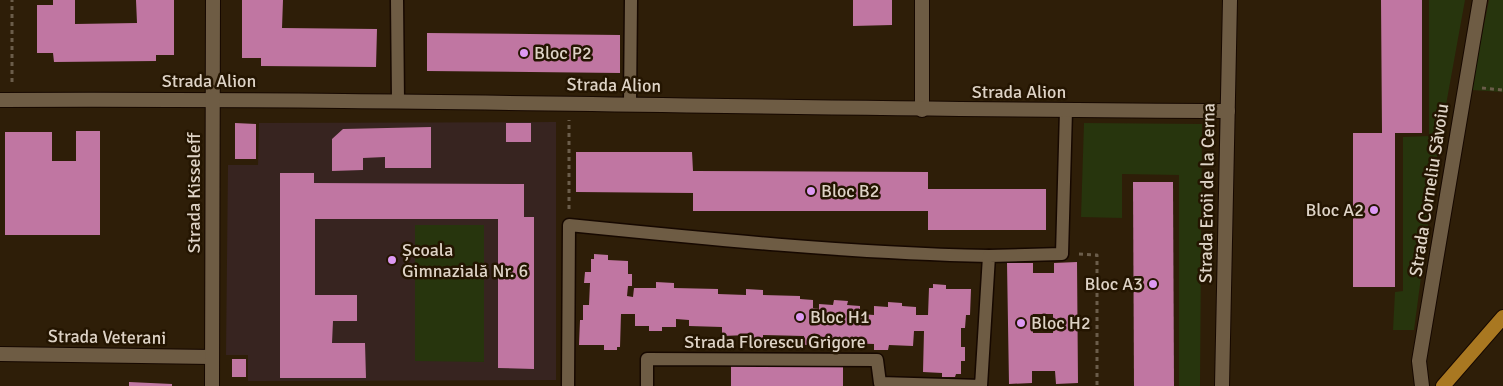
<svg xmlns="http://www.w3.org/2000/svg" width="1503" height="386" viewBox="0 0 1503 386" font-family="Signika,sans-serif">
<rect width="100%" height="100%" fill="#2e1e08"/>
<!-- education -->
<polygon fill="#372420" points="556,122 556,380 248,381 248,355 226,355 228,165 258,165 259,123"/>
<!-- green -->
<g fill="#27350d">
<polygon points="1429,0 1465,0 1438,149 1414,330 1393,330 1395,292 1403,291 1403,137 1429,136"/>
<polygon points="1489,0 1503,0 1503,92 1471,90"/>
<polygon points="1084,123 1202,124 1200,386 1179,386 1179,175 1122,174 1122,218 1081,217"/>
<polygon points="415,225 484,225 484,362 415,361"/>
</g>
<!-- building -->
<g fill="#c076a2" fill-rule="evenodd">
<polygon points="53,0 75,0 75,24 137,23 136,0 174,0 174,55 156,55 156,61 54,62 53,53 37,53 37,5 53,5"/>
<polygon points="242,0 283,0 282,28 377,29 376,67 261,66 261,58 242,58"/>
<polygon points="853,0 892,0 892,25 853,26"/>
<polygon points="1381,0 1422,0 1422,133 1395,133 1395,287 1353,287 1353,133 1382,133"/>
<polygon points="427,33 620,35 620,73 427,71"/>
<polygon points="235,123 256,124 256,159 235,159"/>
<rect x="506" y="123" width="25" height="19"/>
<polygon points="431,127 431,168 385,168 385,157 363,158 363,170 332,171 332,139 343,129"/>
<polygon points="76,131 100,131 100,235 5,235 5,132 52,132 52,161 76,161"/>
<polygon points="576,152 692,152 693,171 928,172 928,189 1046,189 1046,230 928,230 928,211 693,211 693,193 576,192"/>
<polygon points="280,173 314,173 314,183 524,184 524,217 534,217 534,369 498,368 498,219 315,219 315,295 357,295 357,321 333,321 332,343 365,343 366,378 280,378"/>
<polygon points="1133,182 1173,182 1174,386 1134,386"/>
<polygon points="594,254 608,255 608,260 628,261 628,274 632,274 632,286 628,286 627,296 633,297 634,288 656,288 656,282 674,283 674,288 718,289 718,294 746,295 746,289 763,290 763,295 800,296 800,299 813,300 813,308 819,309 819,304 833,305 834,300 848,301 847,305 860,306 860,314 874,315 874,306 888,307 888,302 902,303 902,306 916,307 916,315 928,315 929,288 933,288 933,284 946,285 946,289 971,289 970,315 966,315 965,328 961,328 961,347 965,347 965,361 961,361 961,374 956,374 955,377 942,377 942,373 923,372 924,331 914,331 913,346 889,345 888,350 874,350 874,344 845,343 845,348 832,347 833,343 804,345 804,336 763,335 763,340 748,339 748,335 722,336 722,327 689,326 689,320 676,319 676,327 662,327 662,331 649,331 649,326 635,326 635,314 621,314 620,347 617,347 617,350 604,350 604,345 579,345 580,320 583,320 583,305 589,305 590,283 584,283 585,272 591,272 591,259 594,259"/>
<path d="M1077,262L1078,383L1056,384L1055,371H1032V383L1009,384L1007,263H1033V273H1054V263ZM1033,314H1053V333H1033Z"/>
<rect x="232" y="359" width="14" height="18"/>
<rect x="731" y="362" width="112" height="24"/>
<polygon points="129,382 172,384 172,386 129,386"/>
</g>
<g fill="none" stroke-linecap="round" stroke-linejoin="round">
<!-- service casing -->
<g stroke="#160800" stroke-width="15">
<g id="service">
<polyline points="397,0 398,101"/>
<polyline points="630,103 631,0"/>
<path d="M568,386L569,225C708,239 848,253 989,256"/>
<polyline points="647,386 647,359 877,360 880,383 981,386 989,256 1062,254 1066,110"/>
</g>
</g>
<!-- minor casing -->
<g stroke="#160800" stroke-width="16">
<g id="minor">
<polyline points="922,0 922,110"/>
<path d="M0,100C409,98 818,110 1228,111"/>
<polyline points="0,354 212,357"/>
<polyline points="1222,386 1230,0"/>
<polyline points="1422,386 1419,361 1480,0"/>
</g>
</g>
<!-- tertiary casing -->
<g stroke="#160800" stroke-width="16">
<polyline id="tertiary" points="212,386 213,0"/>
</g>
<!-- primary casing -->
<g stroke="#160800" stroke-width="16">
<polyline id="primary" points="1443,386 1503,317"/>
</g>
<!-- path -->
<g stroke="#6b5d4a" stroke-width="3" stroke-dasharray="4 4" stroke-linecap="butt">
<polyline points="12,82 12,0"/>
<polyline points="1482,88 1503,90"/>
<polyline points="569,209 569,120"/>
<polyline points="1079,254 1097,255 1097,386"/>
</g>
<!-- service -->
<use href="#service" stroke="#6e5c44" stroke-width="12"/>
<!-- minor -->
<use href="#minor" stroke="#6e5c44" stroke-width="14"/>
<!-- tertiary -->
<use href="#tertiary" stroke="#6e5c44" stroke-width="14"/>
<!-- primary -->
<use href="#primary" stroke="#a97821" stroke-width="14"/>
</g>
<!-- markers -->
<g fill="#dd99f3" stroke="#241501" stroke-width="2">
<circle cx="524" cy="53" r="5"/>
<circle cx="811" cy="191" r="5"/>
<circle cx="1374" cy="210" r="5"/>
<circle cx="392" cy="260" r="5"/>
<circle cx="1153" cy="284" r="5"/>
<circle cx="800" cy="317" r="5"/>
<circle cx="1021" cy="323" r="5"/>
</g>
<g text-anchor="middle" stroke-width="5" stroke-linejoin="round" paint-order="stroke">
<!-- poi labels -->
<g font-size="18" fill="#ded3c6" stroke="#241501" text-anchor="start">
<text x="534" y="59">Bloc P2</text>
<text x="821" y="197">Bloc B2</text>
<text x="1364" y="216" text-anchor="end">Bloc A2</text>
<text x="402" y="256">Școala<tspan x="402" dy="21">Gimnazială Nr. 6</tspan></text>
<text x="1143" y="290" text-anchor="end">Bloc A3</text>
<text x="810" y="323">Bloc H1</text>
<text x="1031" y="329">Bloc H2</text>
</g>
<!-- street labels -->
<g font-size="18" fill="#ded3c6" stroke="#241501">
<text x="209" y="87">Strada Alion</text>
<text transform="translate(614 85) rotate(1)" y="6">Strada Alion</text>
<text x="1019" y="98">Strada Alion</text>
<text transform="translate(1429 190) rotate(-81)" y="6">Strada Corneliu Săvoiu</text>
<text transform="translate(194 193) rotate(-90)" y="6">Strada Kisseleff</text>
<text transform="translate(1207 193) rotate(-89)" y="6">Strada Eroii de la Cerna</text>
<text transform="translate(107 337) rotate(1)" y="6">Strada Veterani</text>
<text x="775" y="348">Strada Florescu Grigore</text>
</g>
</g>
</svg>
